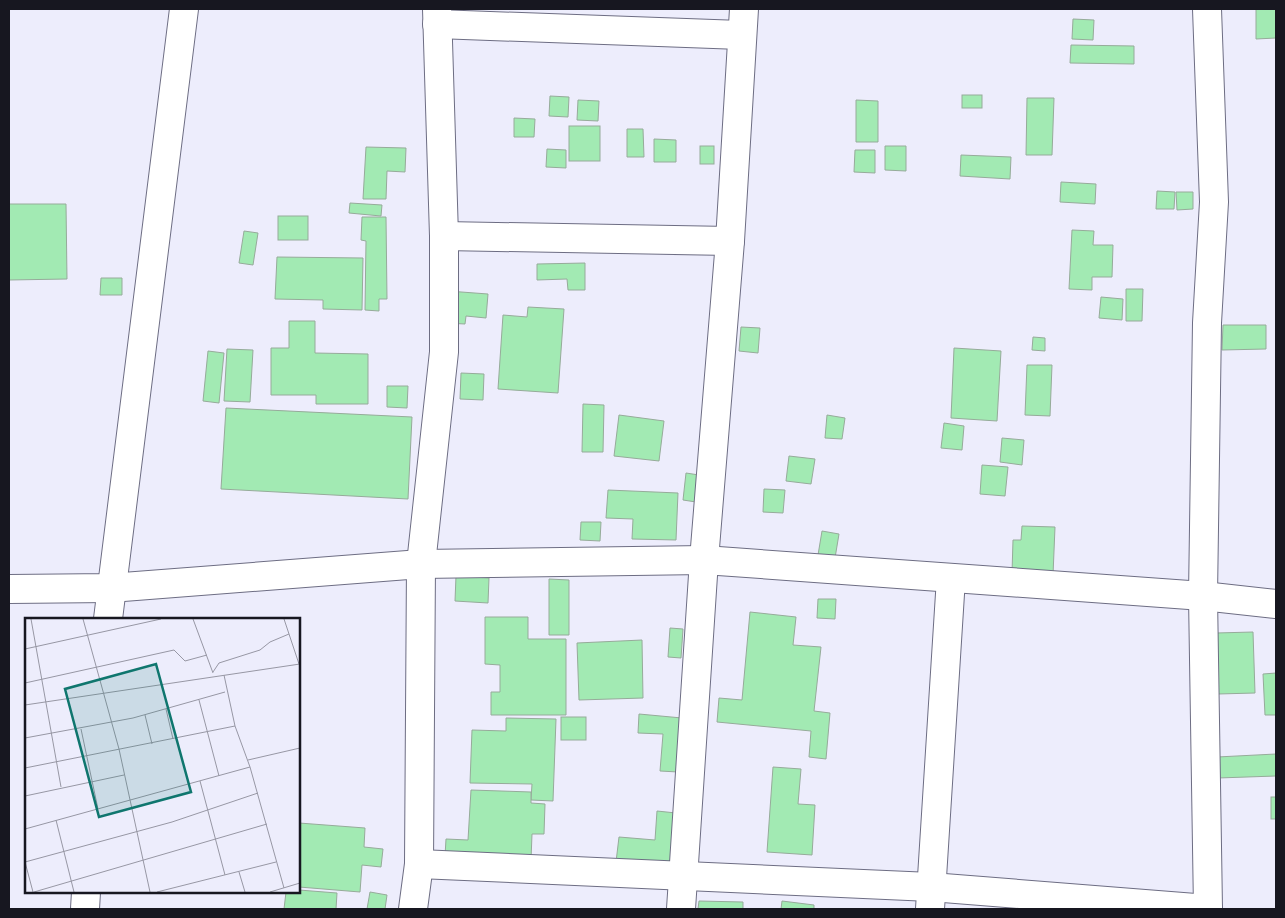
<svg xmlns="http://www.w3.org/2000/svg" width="1285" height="918" viewBox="0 0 1285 918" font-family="Inter,sans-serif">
<rect width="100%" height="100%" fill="#ededfc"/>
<!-- building -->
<g fill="#a2eab3" stroke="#96ab9a">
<polygon points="1256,9 1276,9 1276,38 1256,39"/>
<polygon points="1073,19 1094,20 1093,40 1072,39"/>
<polygon points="1071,45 1134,46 1134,64 1070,63"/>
<rect x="962" y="95" width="20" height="13"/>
<polygon points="550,96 569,97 568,117 549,116"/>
<polygon points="1027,98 1054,98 1052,155 1026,155"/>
<polygon points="578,100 599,101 598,121 577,120"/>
<polygon points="856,100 878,101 878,142 856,142"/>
<polygon points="514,118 535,119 534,137 514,137"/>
<rect x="569" y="126" width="31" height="35"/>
<polygon points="627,129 643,129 644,157 627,157"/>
<polygon points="654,139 676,140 676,162 654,162"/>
<rect x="700" y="146" width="14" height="18"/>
<polygon points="885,146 906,146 906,171 885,170"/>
<polygon points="366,147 406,148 405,172 387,171 386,199 363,199"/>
<polygon points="547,149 566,150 566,168 546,167"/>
<polygon points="855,150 875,150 875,173 854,172"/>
<polygon points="961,155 1011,157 1010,179 960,176"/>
<polygon points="1061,182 1096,184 1095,204 1060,202"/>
<polygon points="1157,191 1175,192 1174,209 1156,209"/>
<polygon points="1176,192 1193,192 1193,209 1177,210"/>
<polygon points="350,203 382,205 381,216 349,213"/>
<polygon points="9,204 66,204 67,279 9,280"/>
<rect x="278" y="216" width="30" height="24"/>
<polygon points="362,217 386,217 387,299 379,299 379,311 365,310 366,241 361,240"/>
<polygon points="1072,230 1094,231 1093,245 1113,245 1112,277 1092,277 1092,290 1069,289"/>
<polygon points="244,231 258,233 253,265 239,263"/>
<polygon points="277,257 363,258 362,310 323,309 323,300 275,299"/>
<polygon points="585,263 585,290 568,290 567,279 537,280 537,264"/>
<polygon points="101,278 122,278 122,295 100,295"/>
<polygon points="1126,289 1143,289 1142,321 1126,321"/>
<polygon points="448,291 488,294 486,318 466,316 465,324 446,323"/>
<polygon points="1101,297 1123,299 1122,320 1099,318"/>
<polygon points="528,307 564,309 558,393 498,389 503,315 527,317"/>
<polygon points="289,321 315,321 315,353 368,354 368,404 316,404 316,395 271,395 271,348 289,348"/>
<polygon points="1223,325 1266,325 1266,349 1222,350"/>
<polygon points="741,327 760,328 758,353 739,351"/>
<polygon points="1033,337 1045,338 1045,351 1032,350"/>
<polygon points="954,348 1001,351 997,421 951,418"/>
<polygon points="227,349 253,350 250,402 224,401"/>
<polygon points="208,351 224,353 219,403 203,401"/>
<polygon points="1027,365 1052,365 1050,416 1025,415"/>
<polygon points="461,373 484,374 483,400 460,399"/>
<polygon points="387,386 408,386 407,408 387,407"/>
<polygon points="583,404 604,405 603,452 582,452"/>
<polygon points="226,408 412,417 408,499 221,489"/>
<polygon points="619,415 664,421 659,461 614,456"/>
<polygon points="827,415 845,418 842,439 825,438"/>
<polygon points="944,423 964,426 962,450 941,448"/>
<polygon points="1002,438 1024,440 1022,465 1000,462"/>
<polygon points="789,456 815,459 811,484 786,481"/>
<polygon points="982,465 1008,467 1005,496 980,494"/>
<polygon points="686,473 699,475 696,502 683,500"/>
<polygon points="764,489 785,490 783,513 763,512"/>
<polygon points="608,490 678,493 676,540 632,539 633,519 606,518"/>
<polygon points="581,522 601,522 600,541 580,540"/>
<polygon points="1022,526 1055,527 1053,575 1012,573 1013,540 1021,540"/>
<polygon points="822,531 839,534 835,558 818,555"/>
<polygon points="456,576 489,578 488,603 455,601"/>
<polygon points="549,579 569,580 569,635 549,635"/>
<polygon points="818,599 836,599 835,619 817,618"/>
<polygon points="750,612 796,617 793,645 821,647 814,711 830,713 826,759 809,757 811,731 717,722 719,698 742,700"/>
<polygon points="485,617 528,617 528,639 566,639 566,715 491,715 491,692 500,692 500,665 485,664"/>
<polygon points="670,628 683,629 681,658 668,657"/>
<polygon points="1253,632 1255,693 1218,694 1216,633"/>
<polygon points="642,640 643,698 579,700 577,643"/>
<polygon points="1276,673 1276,715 1265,715 1263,674"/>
<polygon points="639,714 682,718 678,772 660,771 663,734 638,733"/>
<rect x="561" y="717" width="25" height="23"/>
<polygon points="506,718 556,719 553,801 531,800 532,784 470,783 472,730 506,731"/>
<polygon points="1276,754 1276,776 1218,778 1217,757"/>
<polygon points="773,767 801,769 798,804 815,805 812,855 767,852"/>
<polygon points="471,790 531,792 531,803 545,804 544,834 532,834 531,860 445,856 446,839 468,840"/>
<rect x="1271" y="797" width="5" height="22"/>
<polygon points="657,811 676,813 672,866 616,862 619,837 655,840"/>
<polygon points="299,823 365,828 364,847 383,849 381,867 362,865 360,892 299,887"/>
<polygon points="299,890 337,893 336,909 284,909 286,892 299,892"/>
<polygon points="370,892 387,895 385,909 367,909"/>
<polygon points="699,901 743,902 743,909 698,909"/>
<polygon points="782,901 814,905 814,909 781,909"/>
</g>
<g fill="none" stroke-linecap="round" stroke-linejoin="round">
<!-- minor casing -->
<g stroke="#6d6d83" stroke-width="30">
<g id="minor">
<polyline points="1207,9 1214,202 1207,323 1203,596 1208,909"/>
<polyline points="437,24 741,35"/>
<polyline points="444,236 730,241"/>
<polyline points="9,589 110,588 421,564 704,560 1203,596 1276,604"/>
<polyline points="108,619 184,9"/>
<polyline points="419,864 931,887 1208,909"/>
<polyline points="85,909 86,892"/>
<polyline points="413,909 419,864 421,564 444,352 444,236 437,9"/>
<polyline points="681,909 704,560 730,241 744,9"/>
<polyline points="930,909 951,578"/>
</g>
</g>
<!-- minor -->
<use href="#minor" stroke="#fff" stroke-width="28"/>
</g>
<!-- overview -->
<g transform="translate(25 618)">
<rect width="275" height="275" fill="#ededfc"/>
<path fill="none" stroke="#9797a4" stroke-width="1" d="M6,1L36,169M58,1L94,131L125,274M168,1L188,55M259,1L274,46M0,31L136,1M188,54L194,45L235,32L245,24L264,16M199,57L210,108L225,149L259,270M0,65L149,32L160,43L182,37M174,82L194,158M0,87L275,46M141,91L148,121M120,97L127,126M56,111L73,191M0,120L108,100L200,74M223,142L275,130M0,150L210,108M175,163L200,257M0,178L99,157M31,202L49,274M0,211L225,149M0,244L147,204L233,175M0,244L8,274M214,254L220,274M9,274L242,206M132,274L251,244M245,274L275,265"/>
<path fill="#0f766e" fill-opacity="0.15" stroke="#0f766e" stroke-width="2.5" d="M131,46L166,174L74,199L40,71Z"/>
<rect width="275" height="275" fill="none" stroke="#171720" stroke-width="2.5"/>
</g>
<!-- border -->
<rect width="1285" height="918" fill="none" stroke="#171720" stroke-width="20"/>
</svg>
